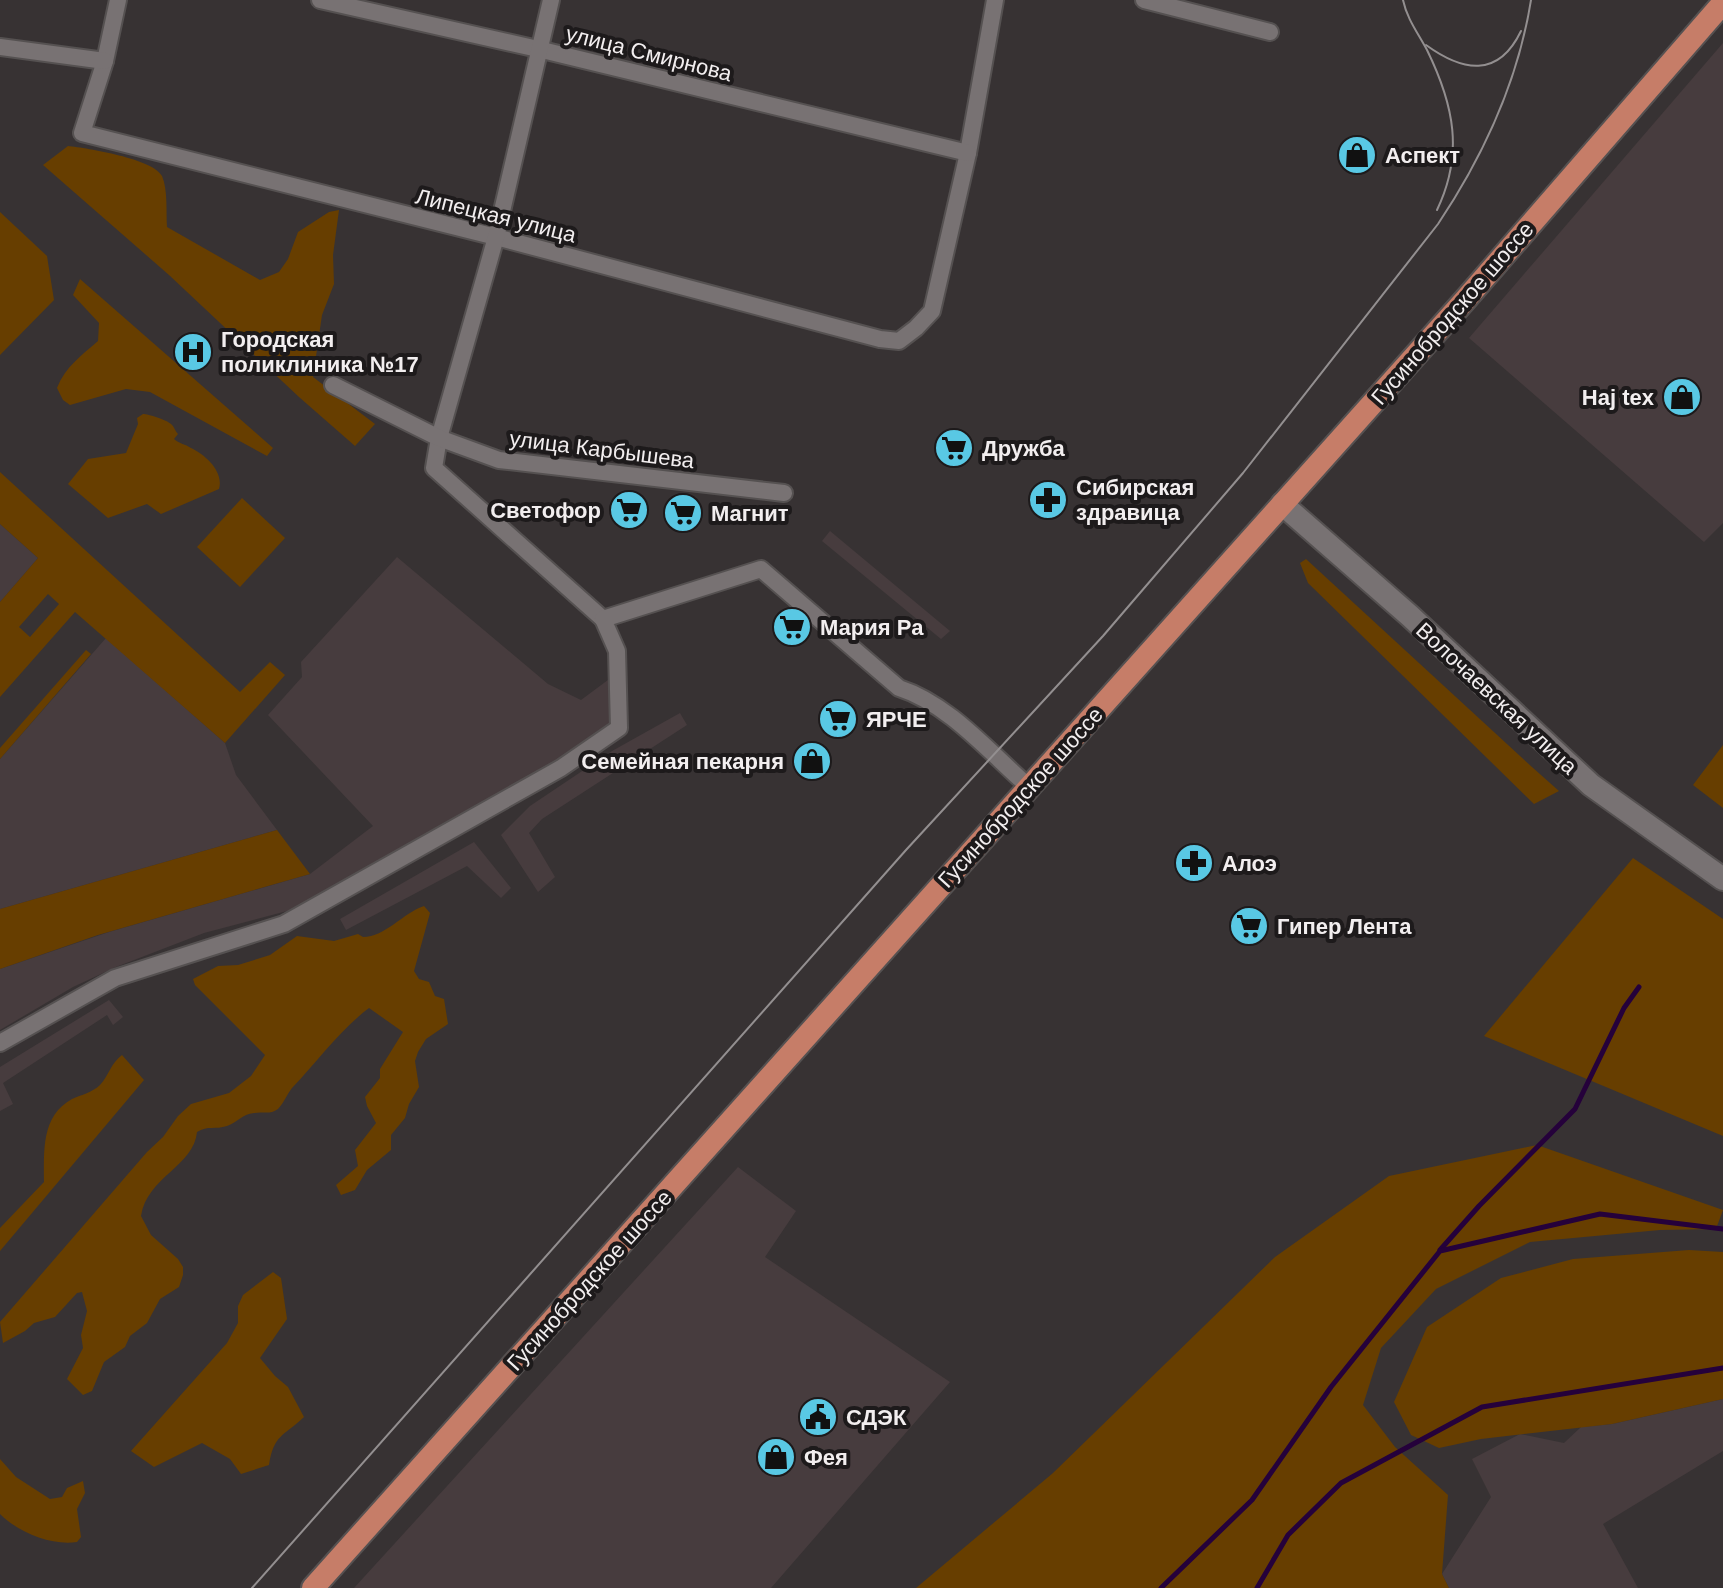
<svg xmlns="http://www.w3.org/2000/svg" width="1723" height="1588" viewBox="0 0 1723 1588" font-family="Helvetica,sans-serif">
<rect width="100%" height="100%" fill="#373233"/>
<!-- built -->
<g fill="#473c3e">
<polygon points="1723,43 1723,523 1704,542 1469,338"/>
<polygon points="0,524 38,558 0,602"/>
<polygon points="830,531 950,631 941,639 822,541"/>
<polygon points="397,557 548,684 581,700 612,677 614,723 558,761 306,906 204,933 116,967 73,987 0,1030 0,969 109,932 310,874 373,826 268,715 302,677 301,662"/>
<polygon points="106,638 225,743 236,775 277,830 0,909 0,759"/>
<polygon points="680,713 687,725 542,819 529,833 555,877 538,892 501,835 530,806 612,751"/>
<polygon points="474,842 511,888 501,898 467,866 346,930 340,919"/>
<polygon points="109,1000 123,1017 113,1025 107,1015 3,1083 13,1104 0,1111 0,1067"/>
<polygon points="738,1167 796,1211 765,1257 950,1382 771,1588 354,1588"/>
<polygon points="1723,1399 1723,1451 1603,1524 1638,1588 1449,1588 1442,1574 1491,1497 1472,1459 1520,1434 1564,1443 1581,1427 1612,1424"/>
</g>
<!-- green -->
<g fill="#673e00" fill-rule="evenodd">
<path d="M68,146C87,148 154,159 162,176C168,190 166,212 167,227L260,280L279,272L288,259L298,232L329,212L339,210L333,255L334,284L322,315L313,377L375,424L355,446L299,397L169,275L43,165Z"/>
<polygon points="0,212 47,256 54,300 0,355"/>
<path d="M80,279L273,448L267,456L150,392L126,389L70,405L63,400L57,388C65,367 82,355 98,341L99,323L73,295Z"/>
<path d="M143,414C148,414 167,420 171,424C174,426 175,431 178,434L174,439C180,444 185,444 191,448C206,455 224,472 219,489L161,514L147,504L108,518L68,484L88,459L126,453L138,424L137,418Z"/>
<path d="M0,472L240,692L270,662L285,675L225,743L75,612L0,697V602L38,558L0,524ZM48,594L59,604L30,637L19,627Z"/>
<polygon points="242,498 285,538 240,587 197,547"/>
<polygon points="1306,559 1532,767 1559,791 1534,804 1308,583 1300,563"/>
<polygon points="86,650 91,654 0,759 0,748"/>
<polygon points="1723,745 1723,808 1693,785"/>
<polygon points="277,830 310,874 98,935 0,969 0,909"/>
<polygon points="1633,858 1723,919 1723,1136 1484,1036"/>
<path d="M424,906L430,913L414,971L419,979L429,982L435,996L444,999L448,1024L426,1039L418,1052L415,1061L419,1087L409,1104L405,1118L391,1135V1150L367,1170L355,1190L341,1195L336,1185L358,1166L355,1150L376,1123L367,1106L365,1097L380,1078V1069L403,1032L369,1008C340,1030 317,1062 292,1088C287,1094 284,1103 278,1109C270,1115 263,1111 254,1113C242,1114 237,1123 227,1126C215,1130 208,1125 197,1132C194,1166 147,1177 141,1216L151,1235L178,1259L183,1267V1275L179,1287L160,1299L147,1323L130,1336L125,1347L104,1362L92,1391L83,1395L67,1379L83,1348L81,1335L87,1311L82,1292L77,1293L55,1317L34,1323L25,1331L3,1343L0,1322L147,1152L163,1137L178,1116L191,1104L229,1093L251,1076L265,1055L195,985L193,979L218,966L238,965L270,955L297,936L334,941L358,934L363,937C385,937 403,913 424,906Z"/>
<path d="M122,1055L144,1080L0,1251V1228L44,1182C44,1151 41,1116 72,1099C81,1095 93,1092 100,1085C109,1075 111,1063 122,1055Z"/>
<polygon points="1537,1145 1723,1210 1716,1229 1660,1230 1530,1242 1436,1289 1381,1348 1363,1405 1395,1447 1448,1495 1442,1574 1449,1588 916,1588 1053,1473 1275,1257 1389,1176"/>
<polygon points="1689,1250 1723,1252 1723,1399 1612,1424 1481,1439 1439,1448 1411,1435 1394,1402 1427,1327 1501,1278 1573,1259"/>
<path d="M273,1272L281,1278L287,1319L260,1358L275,1376L288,1387L304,1417C283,1437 274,1434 269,1465L241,1474L230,1459L202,1443L154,1467L131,1451L227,1343L238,1323V1306L243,1295Z"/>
<path d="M0,1459L16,1477L50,1499L62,1497L67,1488L83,1481L85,1493L77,1509L81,1537L77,1542C51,1546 18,1532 0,1514Z"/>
</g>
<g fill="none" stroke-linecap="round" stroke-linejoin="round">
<!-- stream -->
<g stroke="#25013b" stroke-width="5">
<polyline points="1440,1250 1479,1206 1575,1109 1624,1008 1639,987"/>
<polyline points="1161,1588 1252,1500 1331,1387 1440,1251 1600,1214 1723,1229"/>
<polyline points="1257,1588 1288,1535 1341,1483 1482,1407 1723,1368"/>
</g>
<!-- minor casing -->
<g stroke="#555151" stroke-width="20">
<g id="minor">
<polyline points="118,0 105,61 82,133 496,237 880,339 899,341 916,328 932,311 968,153 995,0"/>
<polyline points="320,0 538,49 968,153"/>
<polyline points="551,0 496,237 439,438 434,468 603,619"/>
<polyline points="1144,0 1270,32"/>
<polyline points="0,47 105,61"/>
<polyline points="333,385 439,438 499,460 784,493"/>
<path d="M0,1043L115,978L284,924L561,768L619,728L617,651L603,619L761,569L899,688C949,704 989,752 1028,786"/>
</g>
</g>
<!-- tertiary casing -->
<g stroke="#555151" stroke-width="26">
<polyline id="tertiary" points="1282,504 1410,616 1591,785 1723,879"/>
</g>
<!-- primary casing -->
<g stroke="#555151" stroke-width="26">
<polyline id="primary" points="313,1588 1465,300 1723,3"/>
</g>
<!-- minor -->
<use href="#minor" stroke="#787273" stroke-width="16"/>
<!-- tertiary -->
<use href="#tertiary" stroke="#787273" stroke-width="22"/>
<!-- primary -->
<use href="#primary" stroke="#c67d68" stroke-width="22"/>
<!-- tram -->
<g stroke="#938f90" stroke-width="2">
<path d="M1403,0C1407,19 1418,33 1427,50C1454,105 1464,154 1437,210"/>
<path d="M1426,45C1462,71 1498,79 1521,31"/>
<path d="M252,1588L906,850L1103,636L1243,473L1438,224C1484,155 1518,82 1531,0"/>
</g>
</g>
<!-- icons -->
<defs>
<g id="shop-disc" transform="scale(2)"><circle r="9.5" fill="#59c8e4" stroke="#1d1a1b"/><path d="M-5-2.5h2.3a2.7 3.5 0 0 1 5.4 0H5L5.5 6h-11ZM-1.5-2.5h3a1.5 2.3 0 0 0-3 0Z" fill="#111"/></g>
<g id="hospital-disc" transform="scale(2)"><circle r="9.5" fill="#59c8e4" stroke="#1d1a1b"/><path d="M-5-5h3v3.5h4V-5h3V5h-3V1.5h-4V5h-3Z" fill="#111"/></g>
<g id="supermarket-disc" transform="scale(2)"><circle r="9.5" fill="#59c8e4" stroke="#1d1a1b"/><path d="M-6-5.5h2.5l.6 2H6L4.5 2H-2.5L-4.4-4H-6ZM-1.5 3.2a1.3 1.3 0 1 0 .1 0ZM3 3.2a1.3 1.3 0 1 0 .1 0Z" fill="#111"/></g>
<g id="pharmacy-disc" transform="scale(2)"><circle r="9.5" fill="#59c8e4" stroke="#1d1a1b"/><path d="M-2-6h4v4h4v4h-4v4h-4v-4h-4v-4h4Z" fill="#111"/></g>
<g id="civic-disc" transform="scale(2)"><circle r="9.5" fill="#59c8e4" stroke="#1d1a1b"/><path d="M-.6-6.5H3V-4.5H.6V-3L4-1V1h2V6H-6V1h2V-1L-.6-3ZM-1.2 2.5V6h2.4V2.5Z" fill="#111"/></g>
</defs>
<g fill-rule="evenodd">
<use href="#shop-disc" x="1357" y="155"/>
<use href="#hospital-disc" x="193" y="352"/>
<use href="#shop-disc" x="1682" y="397"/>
<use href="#supermarket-disc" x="954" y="448"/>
<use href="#pharmacy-disc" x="1048" y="500"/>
<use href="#supermarket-disc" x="629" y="510"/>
<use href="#supermarket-disc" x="683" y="513"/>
<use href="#supermarket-disc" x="792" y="627"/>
<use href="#supermarket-disc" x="838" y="719"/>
<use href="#shop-disc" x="812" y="761"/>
<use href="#pharmacy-disc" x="1194" y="863"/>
<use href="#supermarket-disc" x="1249" y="926"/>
<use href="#civic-disc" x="818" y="1417"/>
<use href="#shop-disc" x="776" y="1457"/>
</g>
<g text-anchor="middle" stroke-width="8" stroke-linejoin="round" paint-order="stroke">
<!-- street labels -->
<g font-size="22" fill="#f2eeef" stroke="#1d1a1b">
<text transform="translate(649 53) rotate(14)" y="8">улица Смирнова</text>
<text transform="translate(496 215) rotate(14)" y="8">Липецкая улица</text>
<text transform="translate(1452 313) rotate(-49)" y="8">Гусинобродское шоссе</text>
<text transform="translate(602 449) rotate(7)" y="8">улица Карбышева</text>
<text transform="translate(1497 698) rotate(43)" y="8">Волочаевская улица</text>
<text transform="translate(1020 797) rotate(-48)" y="8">Гусинобродское шоссе</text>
<text transform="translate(589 1280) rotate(-48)" y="8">Гусинобродское шоссе</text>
</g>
<!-- poi labels -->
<g font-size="22" font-weight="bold" fill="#f2eeef" stroke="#1d1a1b" text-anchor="start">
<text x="1385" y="163">Аспект</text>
<text x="221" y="347">Городская<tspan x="221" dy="25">поликлиника №17</tspan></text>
<text x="1654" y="405" text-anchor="end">Haj tex</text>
<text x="982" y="456">Дружба</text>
<text x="1076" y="495">Сибирская<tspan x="1076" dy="25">здравица</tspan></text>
<text x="601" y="518" text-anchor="end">Светофор</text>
<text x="711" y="521">Магнит</text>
<text x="820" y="635">Мария Ра</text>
<text x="866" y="727">ЯРЧЕ</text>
<text x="784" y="769" text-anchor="end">Семейная пекарня</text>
<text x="1222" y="871">Алоэ</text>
<text x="1277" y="934">Гипер Лента</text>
<text x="846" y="1425">СДЭК</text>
<text x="804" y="1465">Фея</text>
</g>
</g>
</svg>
